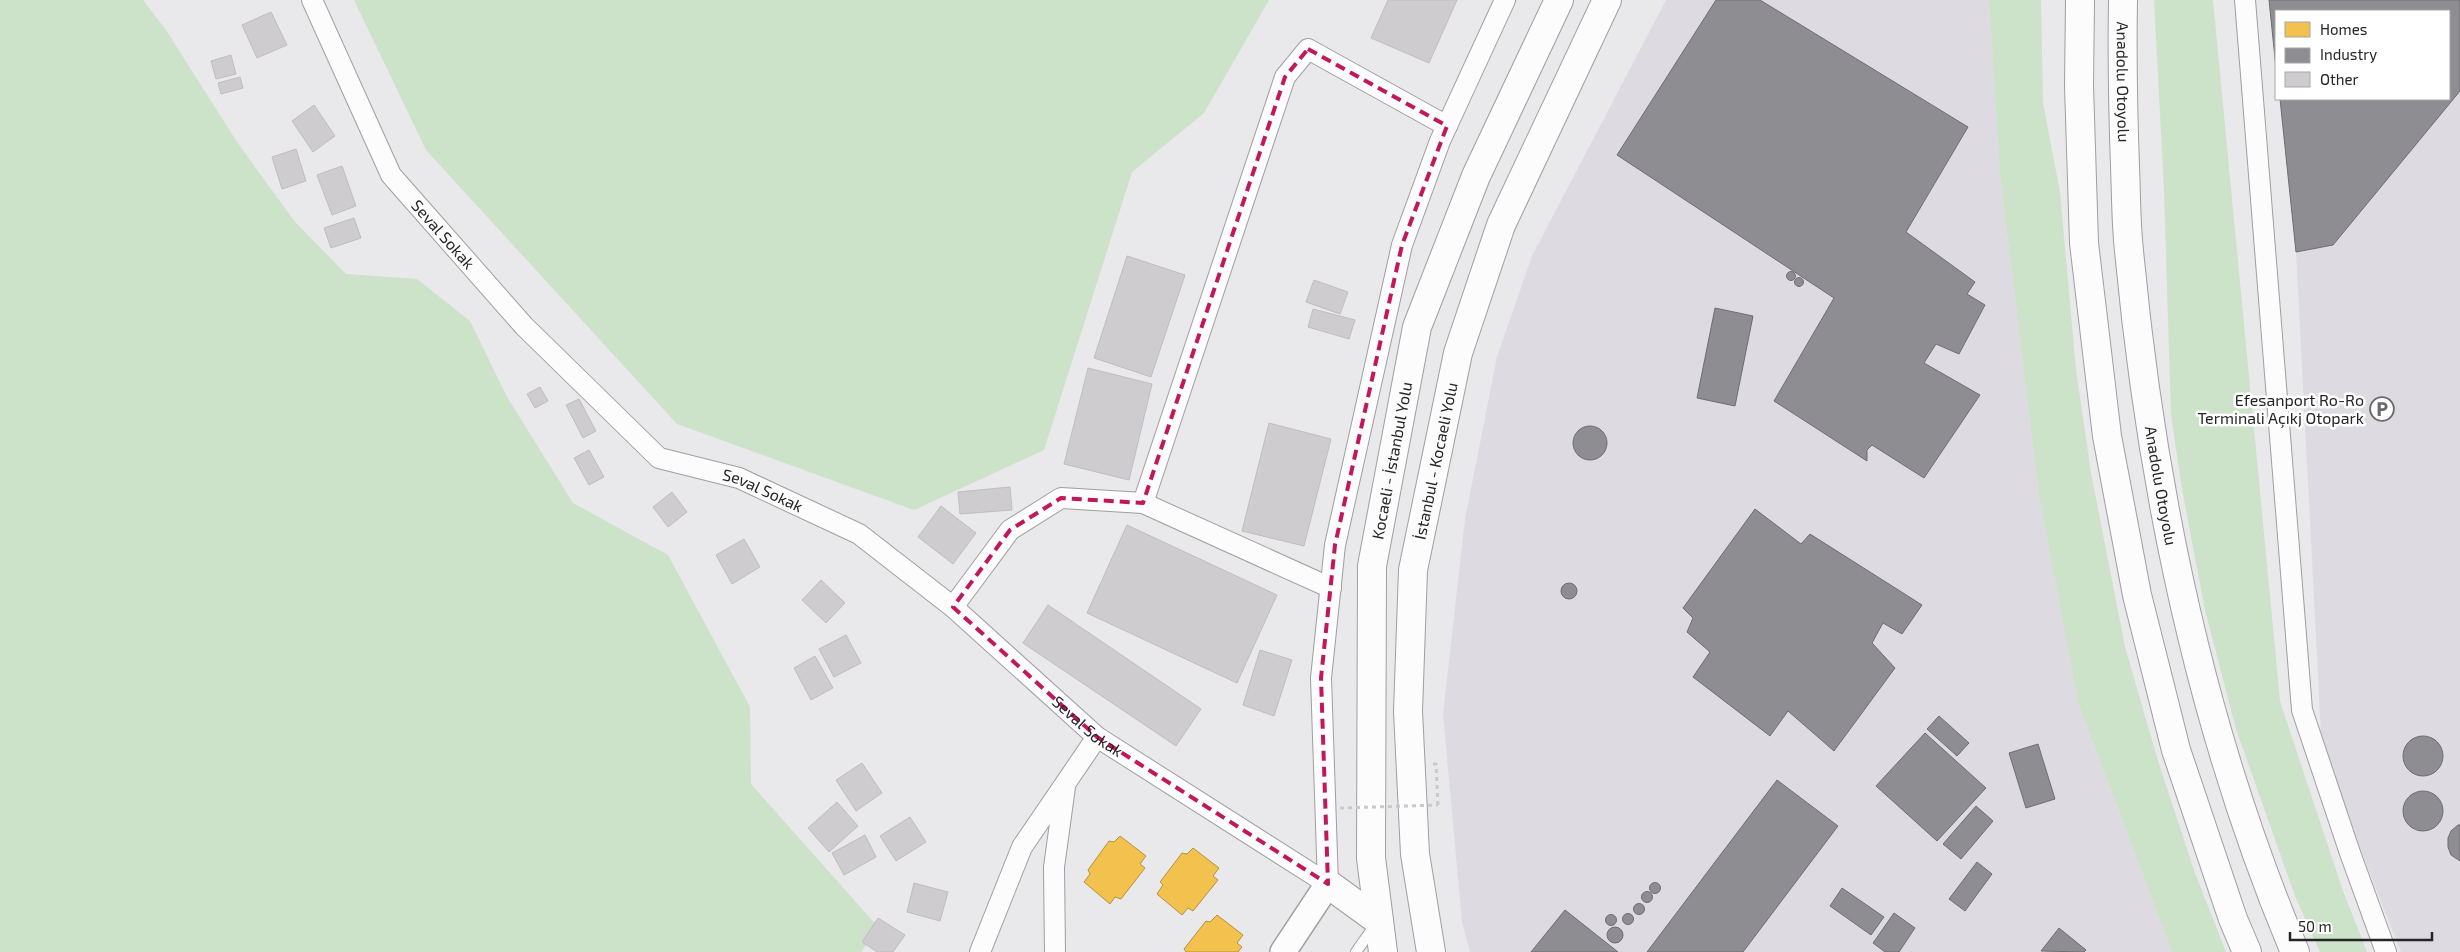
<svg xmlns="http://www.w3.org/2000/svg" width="2460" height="952" viewBox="0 0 2460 952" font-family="'Exo 2',sans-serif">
<rect width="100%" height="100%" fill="#e9e8eb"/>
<!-- built -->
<g fill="#dedae2">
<polygon points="1666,0 1989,0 2000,176 2039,496 2078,703 2172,952 1470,952 1462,922 1443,714 1465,519 1497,357 1532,256"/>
<polygon points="2269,0 2460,0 2460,952 2401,952 2322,753 2296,252 2280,99 2449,99 2449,11 2276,11 2276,68"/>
</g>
<!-- green -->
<g fill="#cce2c9">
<polygon points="0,0 143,0 166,30 237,142 295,222 346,274 417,279 470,321 507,397 573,503 668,555 750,707 751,784 879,928 861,952 0,952"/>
<polygon points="354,0 1269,0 1204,113 1132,172 1044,450 914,510 677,424 426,150"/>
<polygon points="1989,0 2041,0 2043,103 2060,192 2076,370 2091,473 2125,647 2158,761 2195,873 2226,952 2172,952 2078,703 2039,496 2000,176"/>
<polygon points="2154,0 2213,0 2280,701 2343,891 2367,952 2320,952 2295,896 2236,729 2205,610 2182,489 2171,415 2164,189"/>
</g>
<!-- homes -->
<g fill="#f2c14e" stroke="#b49242">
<polygon points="1120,836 1146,856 1140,864 1145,868 1121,899 1115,897 1110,904 1084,882 1090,874 1088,870 1109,841 1114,842"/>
<polygon points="1193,848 1219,868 1213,876 1218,880 1193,911 1188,908 1182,915 1157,894 1163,885 1160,882 1182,853 1187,854"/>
<polygon points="1217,915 1243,935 1237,943 1242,947 1238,952 1186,952 1184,949 1206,921 1210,922"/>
</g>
<!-- industry -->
<g fill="#8d8d92" stroke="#6e6e72">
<polygon points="1716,0 1760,0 1968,127 1906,232 1975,282 1967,294 1985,305 1959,354 1936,344 1924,363 1980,395 1924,478 1872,445 1867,450 1867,461 1774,401 1834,298 1617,155"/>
<polygon points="2269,0 2460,0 2460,91 2333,245 2296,252 2280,99 2449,99 2449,11 2276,11 2276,68"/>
<circle cx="1791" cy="276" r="4.5"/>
<circle cx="1799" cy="282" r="4.5"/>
<polygon points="1715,308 1753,316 1735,406 1697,398"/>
<circle cx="1590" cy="443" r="17"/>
<polygon points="1755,509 1801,544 1810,534 1922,605 1902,634 1883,623 1872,643 1895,668 1834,751 1788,711 1770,736 1693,677 1710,652 1687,632 1693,618 1683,608"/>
<circle cx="1569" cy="591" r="8"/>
<polygon points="1939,716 1969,743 1957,756 1927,729"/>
<polygon points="1925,733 1986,788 1937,841 1876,786"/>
<circle cx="2423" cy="756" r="20"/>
<polygon points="2038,744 2055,799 2026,808 2009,753"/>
<polygon points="1777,780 1838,826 1743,952 1647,952"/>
<circle cx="2423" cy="811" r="20"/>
<polygon points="1976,806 1993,821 1961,859 1943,844"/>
<polygon points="2458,825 2460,825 2460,861 2451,855 2448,847 2448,838 2451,831"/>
<polygon points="1977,862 1992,874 1965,911 1949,899"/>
<circle cx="1655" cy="888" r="5.5"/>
<polygon points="1842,888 1884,917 1871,935 1830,906"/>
<circle cx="1647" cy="897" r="5.5"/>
<circle cx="1639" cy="909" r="5.5"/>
<polygon points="1565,910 1618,952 1531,952"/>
<polygon points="1894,913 1915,928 1899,952 1885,952 1873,943"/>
<circle cx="1628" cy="919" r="5.5"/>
<circle cx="1611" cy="920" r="5.5"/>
<circle cx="1615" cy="935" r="8"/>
<polygon points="2059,928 2086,950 2084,952 2041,951"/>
</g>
<!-- building -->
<g fill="#ceccce" stroke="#bebdc0">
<polygon points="1388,0 1457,0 1429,63 1371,38"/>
<polygon points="271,12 287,45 257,58 242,25"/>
<polygon points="231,55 236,74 216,79 211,61"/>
<polygon points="240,77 243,88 221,94 218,83"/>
<polygon points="314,105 335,136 313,152 292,121"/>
<polygon points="296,149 306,181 282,189 272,157"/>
<polygon points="342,166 356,206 332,215 317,175"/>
<polygon points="354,218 361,238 331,248 324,228"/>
<polygon points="1127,256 1185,275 1151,377 1094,358"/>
<polygon points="1314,280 1348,292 1340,314 1306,302"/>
<polygon points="1313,309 1355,320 1349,339 1308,327"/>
<polygon points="1088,368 1152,384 1129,480 1064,464"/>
<polygon points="540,387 548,401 535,408 527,394"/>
<polygon points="579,399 596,431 583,438 566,405"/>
<polygon points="1269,423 1331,439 1304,546 1242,531"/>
<polygon points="589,450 604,477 589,485 574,458"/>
<polygon points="1010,487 1012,510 960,514 958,492"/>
<polygon points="672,492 687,512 668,527 653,507"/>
<polygon points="941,506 976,533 953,564 918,537"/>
<polygon points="1127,525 1277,595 1237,683 1087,613"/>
<polygon points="744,539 760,567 732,584 716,555"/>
<polygon points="821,580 845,603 826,623 802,600"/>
<polygon points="1048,605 1201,709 1176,746 1023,643"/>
<polygon points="846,635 861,663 834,677 819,649"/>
<polygon points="1260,650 1292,660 1274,716 1243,705"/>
<polygon points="815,656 833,688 811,700 794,668"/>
<polygon points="862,763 882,793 856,811 836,780"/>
<polygon points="837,802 858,826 829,852 808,828"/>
<polygon points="910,817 926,842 896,861 880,836"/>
<polygon points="865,835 876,857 844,875 832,853"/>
<polygon points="914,883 948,892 940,921 907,912"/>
<polygon points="878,918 905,935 893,952 877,952 862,942"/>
</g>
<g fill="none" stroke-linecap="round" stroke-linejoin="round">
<!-- service casing -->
<g stroke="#9f9ea0" stroke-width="12">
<polyline id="service" points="1356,952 1375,925"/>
</g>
<!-- minor casing -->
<g stroke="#9f9ea0" stroke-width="22">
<g id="minor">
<path id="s1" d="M312,0L391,175L524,326L659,458L739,478L859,534L953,607L1097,737L1328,884"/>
<polyline points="2245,0 2302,710 2350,853 2386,952"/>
<polyline points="1143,503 1285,77 1308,49 1447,126"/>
<polyline points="953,607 1010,530 1061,498 1143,503 1331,588"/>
<polyline points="1328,884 1321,678 1335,545 1402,245 1440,141 1505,0"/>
<polyline points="980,952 1022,847 1097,737"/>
<polyline points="1055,952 1054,867 1065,787"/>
</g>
</g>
<!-- tertiary casing -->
<g stroke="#9f9ea0" stroke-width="28">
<polyline id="tertiary" points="1283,952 1328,884"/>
</g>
<!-- trunk casing -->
<g stroke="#9f9ea0" stroke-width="30">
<g id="trunk">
<polyline points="1328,884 1379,921"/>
<path id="s2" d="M1383,952L1371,858L1372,566L1417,327L1476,176L1559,0"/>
<path id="s3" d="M1431,952L1415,854L1408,711L1413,570L1458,353L1501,225L1607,0"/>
</g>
</g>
<!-- motorway casing -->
<g stroke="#9f9ea0" stroke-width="30">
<g id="motorway">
<polyline points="2080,0 2079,86 2084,243 2107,436 2137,595 2176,750 2233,919 2247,952"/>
<path id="s4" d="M2123,0C2122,56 2123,111 2125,166C2126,191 2126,216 2128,240C2150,483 2200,727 2295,952"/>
</g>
</g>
<!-- path -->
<polyline stroke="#c9c8ca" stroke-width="3" stroke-dasharray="4 4" stroke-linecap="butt" points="1433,764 1436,764 1438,805"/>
<!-- service -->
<use href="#service" stroke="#fcfcfc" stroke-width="10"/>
<!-- minor -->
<use href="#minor" stroke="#fcfcfc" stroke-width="20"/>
<!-- tertiary -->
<use href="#tertiary" stroke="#fcfcfc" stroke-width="25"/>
<!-- trunk -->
<use href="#trunk" stroke="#fcfcfc" stroke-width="28"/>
<!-- motorway -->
<use href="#motorway" stroke="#fcfcfc" stroke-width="28"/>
<!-- path-bridge -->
<polyline stroke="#c9c8ca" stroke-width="3" stroke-dasharray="4 4" stroke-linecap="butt" points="1340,808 1438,805"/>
</g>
<!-- marked area -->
<path fill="none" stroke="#c2185b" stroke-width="4" stroke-dasharray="10 6" stroke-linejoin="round" d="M1308,49L1447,126L1402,245L1335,545L1321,678L1328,884L1097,737L953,607L1010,530L1061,498L1143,503L1285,77Z"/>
<!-- icons -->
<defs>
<g id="parking-ring" transform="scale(1.25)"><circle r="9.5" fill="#fff" stroke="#6a696b" stroke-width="1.5"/><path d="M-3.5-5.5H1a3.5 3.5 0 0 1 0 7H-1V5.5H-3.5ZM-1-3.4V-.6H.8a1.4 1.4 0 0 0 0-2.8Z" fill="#6a696b"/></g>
</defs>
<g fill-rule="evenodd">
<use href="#parking-ring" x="2382" y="409"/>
</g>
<g text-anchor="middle" stroke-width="5" stroke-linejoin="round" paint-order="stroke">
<!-- street labels -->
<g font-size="16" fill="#252426" stroke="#fff">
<text dy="6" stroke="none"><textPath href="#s4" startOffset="82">Anadolu Otoyolu</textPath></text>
<text dy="6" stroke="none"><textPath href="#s1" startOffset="271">Seval Sokak</textPath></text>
<text dy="6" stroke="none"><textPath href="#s2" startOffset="494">Kocaeli - İstanbul Yolu</textPath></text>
<text dy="6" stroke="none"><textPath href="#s3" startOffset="495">İstanbul - Kocaeli Yolu</textPath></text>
<text dy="6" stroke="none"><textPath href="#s4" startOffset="488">Anadolu Otoyolu</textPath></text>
<text dy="6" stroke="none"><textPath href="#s1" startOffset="691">Seval Sokak</textPath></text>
<text dy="6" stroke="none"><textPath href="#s1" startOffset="1096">Seval Sokak</textPath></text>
</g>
<!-- poi labels -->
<g font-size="16" fill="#252426" stroke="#fff" text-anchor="end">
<text x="2364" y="406">Efesanport Ro-Ro<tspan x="2364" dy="18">Terminali Açıkj Otopark</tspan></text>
</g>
</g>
<!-- legend -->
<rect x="2275" y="10" width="175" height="90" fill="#ffffff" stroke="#a8a7a8"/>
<rect x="2285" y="22" width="25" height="15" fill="#f2c14e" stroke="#a8a7a8"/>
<text x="2320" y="35" font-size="15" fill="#252426">Homes</text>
<rect x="2285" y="48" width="25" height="15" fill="#8d8d92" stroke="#a8a7a8"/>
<text x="2320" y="60" font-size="15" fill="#252426">Industry</text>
<rect x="2285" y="72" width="25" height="15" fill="#ceccce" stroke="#a8a7a8"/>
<text x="2320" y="85" font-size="15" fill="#252426">Other</text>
<!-- scale -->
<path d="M2290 932v8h142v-8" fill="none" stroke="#252426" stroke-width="2.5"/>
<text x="2298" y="932" font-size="15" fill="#252426" stroke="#ffffff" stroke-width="4" paint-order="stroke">50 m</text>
</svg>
